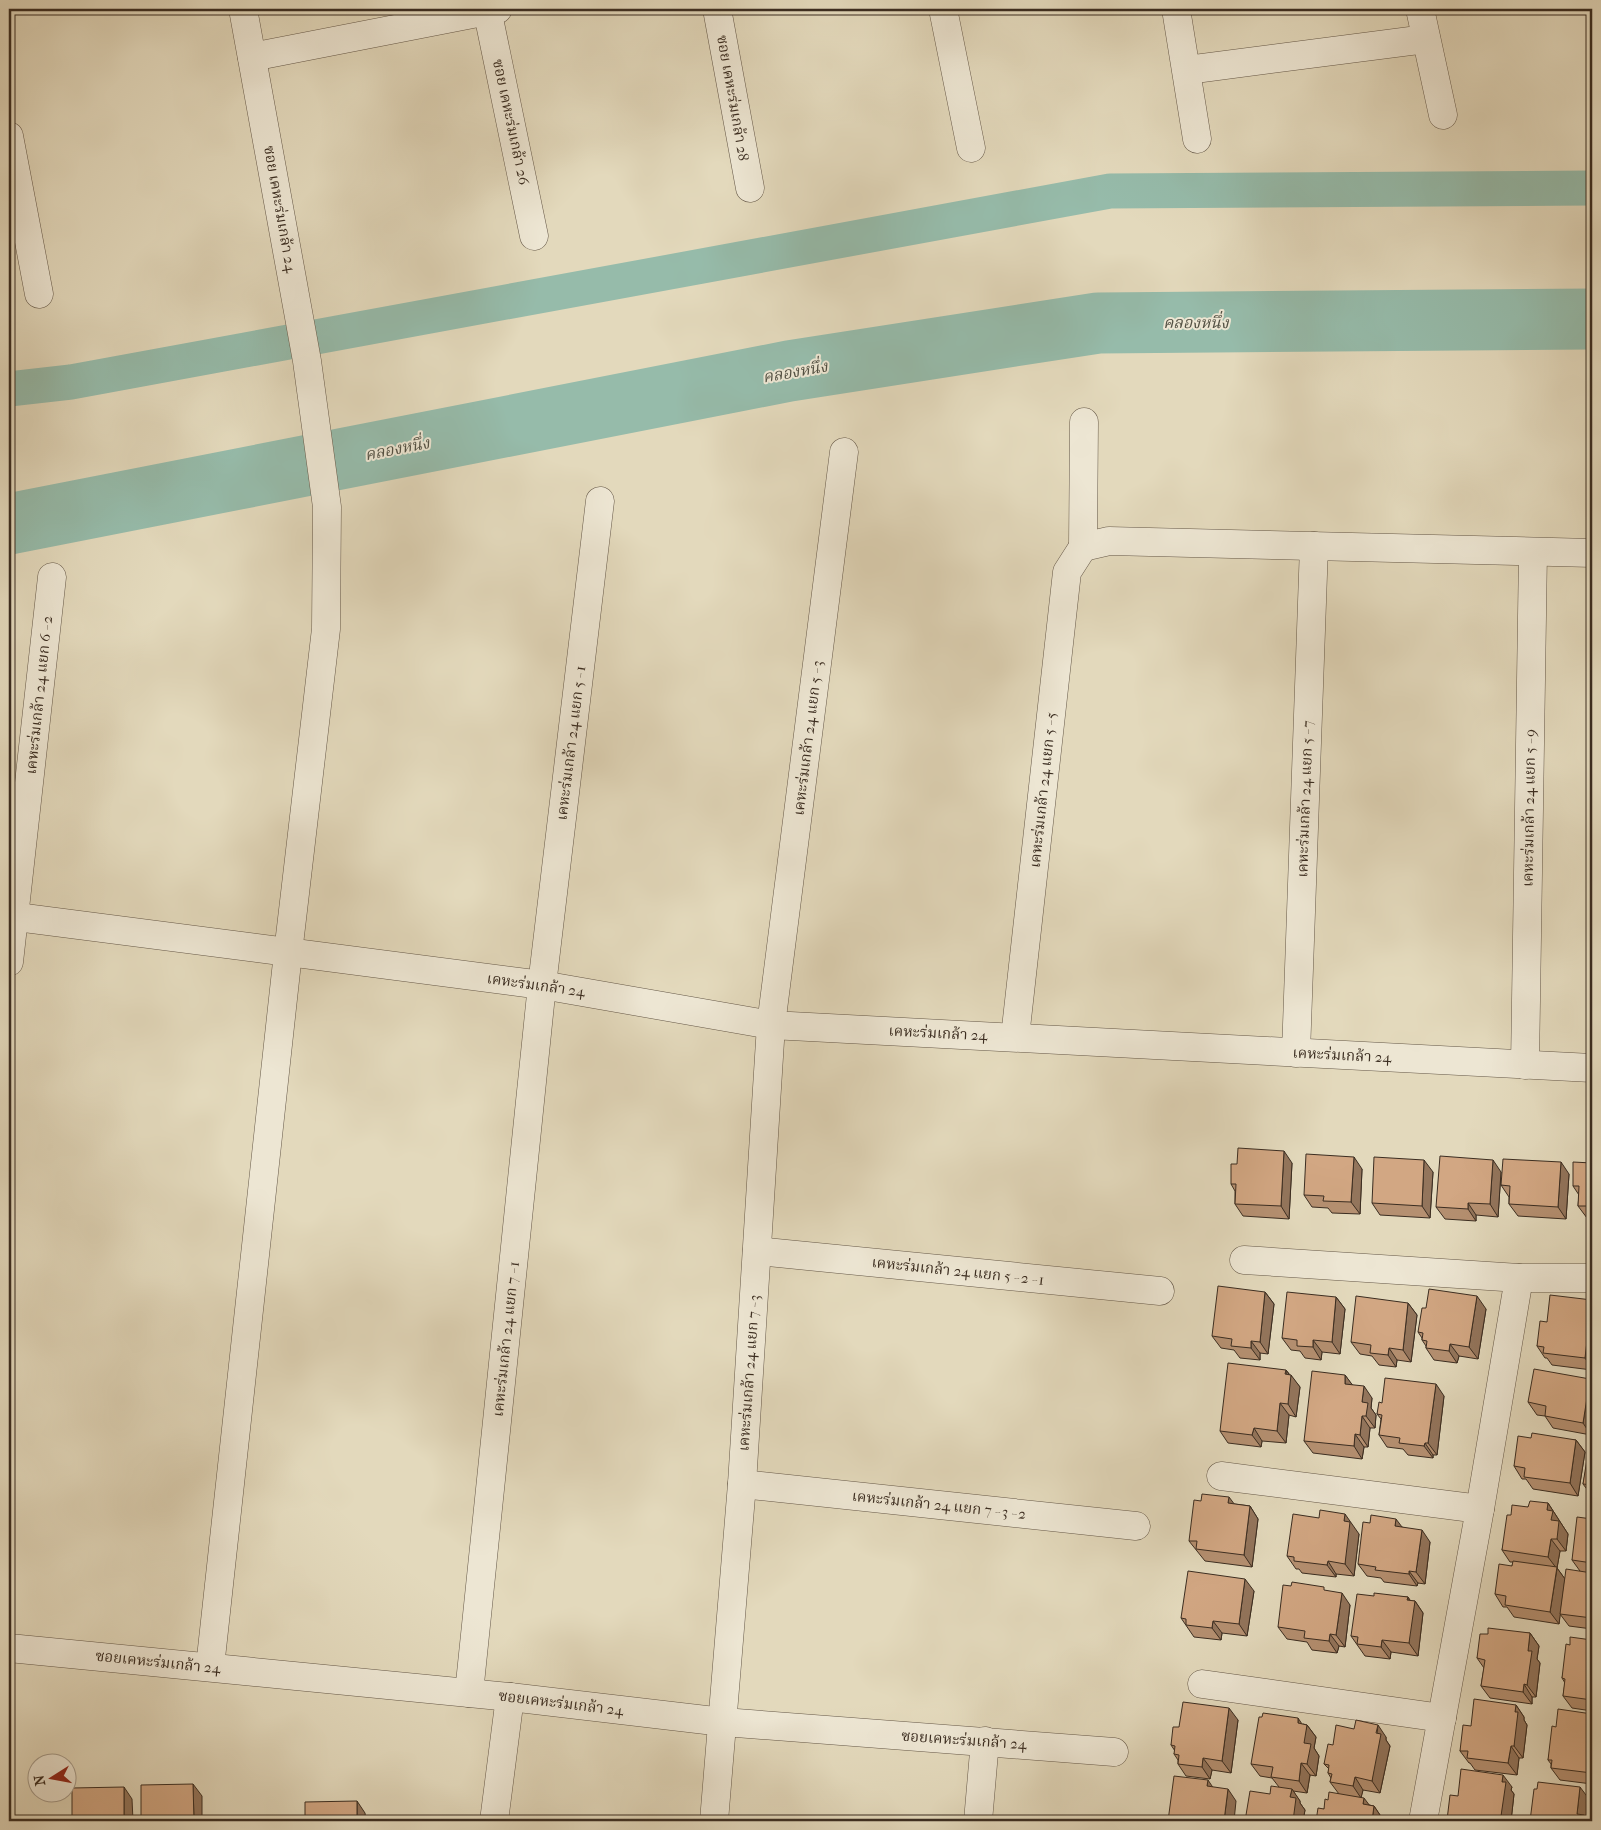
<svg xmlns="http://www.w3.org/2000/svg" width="1601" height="1830" viewBox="0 0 1601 1830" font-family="'IM FELL French Canon','Noto Serif Thai',serif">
<rect width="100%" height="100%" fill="#e3d9bc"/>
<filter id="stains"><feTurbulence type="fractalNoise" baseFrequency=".004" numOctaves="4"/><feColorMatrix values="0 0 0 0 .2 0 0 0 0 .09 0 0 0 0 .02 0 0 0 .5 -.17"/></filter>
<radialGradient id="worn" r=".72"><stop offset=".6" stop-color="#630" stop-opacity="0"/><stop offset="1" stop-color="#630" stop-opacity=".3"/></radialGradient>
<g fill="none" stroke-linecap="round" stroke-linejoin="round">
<!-- canal -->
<polyline stroke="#96bbaa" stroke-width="35" points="9,389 71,382 1110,191 1592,188"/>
<!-- river -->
<polyline stroke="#96bbaa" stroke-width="61" points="9,524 789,371 1098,323 1592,319"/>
<!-- minor casing -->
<g stroke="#655848" stroke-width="29">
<g id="minor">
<polyline points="487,9 534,236"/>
<polyline points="717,9 750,188"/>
<polyline points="943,9 971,148"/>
<polyline points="1176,9 1197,139"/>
<polyline points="1420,9 1443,115"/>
<polyline points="252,57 498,9"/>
<polyline points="1187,70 1426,39"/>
<polyline points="9,136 39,294"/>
<polyline points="1083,547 1109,541 1592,553"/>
<polyline points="1083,547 1084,422"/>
<polyline points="9,916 542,985 771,1025 1592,1068"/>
<polyline points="9,962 52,577"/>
<polyline points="1015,1037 1067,572 1083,547"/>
<polyline points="1296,1053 1314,546"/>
<polyline points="1525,1065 1533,552"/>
<polyline points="757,1251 1160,1291"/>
<polyline points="1244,1260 1519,1278 1592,1278"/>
<polyline points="1221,1476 1480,1509"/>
<polyline points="742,1484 1136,1526"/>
<polyline points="9,1648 510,1697 723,1722 1114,1752"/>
<polyline points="210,1667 288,953 326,629 327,507 307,361 243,9"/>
<polyline points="1202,1684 1442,1718"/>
<polyline points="469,1693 542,985 600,501"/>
<polyline points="494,1821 510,1697"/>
<polyline points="714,1821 742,1484 771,1025 844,452"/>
<polyline points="978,1821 985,1741"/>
<polyline points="1423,1821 1480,1509 1519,1278"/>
</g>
</g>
<!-- minor -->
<use href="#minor" stroke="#ede6d3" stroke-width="28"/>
</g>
<!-- wall -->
<g fill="#b59071" stroke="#3b2d21">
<polygon points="1292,1163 1289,1219 1243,1216 1235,1204 1235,1191 1231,1184"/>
<polygon points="1592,1163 1592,1218 1587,1218 1578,1206 1579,1195 1573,1186"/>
<polygon points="1362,1169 1360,1214 1332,1213 1328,1208 1312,1207 1304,1195"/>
<polygon points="1433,1172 1430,1218 1380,1215 1372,1203"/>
<polygon points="1501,1172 1498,1217 1476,1215 1476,1221 1445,1219 1436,1207"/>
<polygon points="1569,1174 1566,1219 1518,1216 1509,1204 1509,1197 1501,1185"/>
<polygon points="1265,1292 1274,1304 1268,1354 1260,1353 1260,1360 1240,1358 1234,1350 1221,1348 1212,1336"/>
<polygon points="1336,1297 1345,1309 1340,1354 1322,1352 1321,1360 1305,1358 1300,1351 1291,1350 1282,1338"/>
<polygon points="1592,1301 1592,1370 1552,1365 1547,1358 1545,1358 1537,1346 1547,1322"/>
<polygon points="1408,1303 1417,1315 1411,1362 1397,1360 1396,1367 1379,1365 1372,1356 1360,1354 1351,1342"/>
<polygon points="1486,1309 1478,1359 1459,1356 1457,1363 1434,1360 1426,1348 1426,1346 1422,1340 1422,1338 1418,1332"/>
<polygon points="1286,1370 1300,1387 1296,1417 1289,1415 1286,1443 1262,1441 1261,1447 1228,1443 1220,1431"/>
<polygon points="1345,1375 1352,1385 1372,1398 1371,1408 1376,1415 1375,1428 1370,1428 1368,1447 1364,1447 1362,1459 1313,1453 1304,1441"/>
<polygon points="1590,1379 1592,1382 1592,1428 1591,1435 1553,1428 1545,1416 1537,1415 1528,1402"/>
<polygon points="1444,1396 1437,1455 1433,1455 1433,1458 1408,1455 1403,1449 1387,1447 1379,1435 1381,1419 1377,1414 1382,1403"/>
<polygon points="1531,1438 1576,1440 1585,1452 1578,1496 1533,1489 1526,1479 1522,1479 1514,1466"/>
<polygon points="1592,1440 1592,1496 1583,1484"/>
<polygon points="1548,1503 1568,1534 1566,1551 1560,1551 1557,1568 1565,1579 1580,1571 1572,1560 1592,1519 1592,1629 1569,1626 1560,1614 1559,1624 1514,1617 1507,1607 1503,1607 1495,1594 1512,1566 1513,1562 1510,1562 1502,1550 1511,1515 1528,1507"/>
<polygon points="1234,1504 1250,1506 1258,1519 1252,1567 1205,1561 1189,1541"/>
<polygon points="1402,1527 1430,1542 1425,1584 1418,1583 1417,1586 1384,1582 1381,1578 1367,1576 1358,1564"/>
<polygon points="1359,1534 1354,1576 1336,1574 1336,1577 1302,1573 1299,1569 1296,1569 1287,1556"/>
<polygon points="1254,1591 1247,1636 1222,1633 1221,1640 1194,1637 1181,1618"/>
<polygon points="1327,1591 1350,1605 1345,1647 1339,1646 1337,1653 1312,1650 1307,1642 1287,1639 1278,1627"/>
<polygon points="1374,1596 1408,1597 1410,1601 1415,1601 1423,1613 1418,1656 1391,1652 1390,1659 1365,1656 1351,1636"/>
<polygon points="1530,1633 1539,1646 1537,1659 1540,1663 1536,1697 1532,1697 1532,1704 1490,1698 1481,1686 1484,1668 1477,1658 1488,1634"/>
<polygon points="1592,1640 1592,1711 1572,1708 1563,1696 1565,1683 1562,1678 1570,1645"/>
<polygon points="1516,1705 1524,1717 1524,1720 1527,1725 1523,1758 1519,1758 1517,1775 1475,1770 1470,1763 1469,1763 1460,1751 1471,1726"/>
<polygon points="1592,1714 1592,1784 1560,1780 1551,1768 1551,1764 1548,1760 1556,1727"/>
<polygon points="1238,1720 1231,1773 1212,1770 1210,1779 1186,1776 1178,1764 1178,1760 1174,1754 1175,1751 1171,1745 1179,1727"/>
<polygon points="1303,1724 1307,1725 1316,1737 1314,1748 1319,1756 1316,1776 1310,1775 1307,1793 1293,1791 1300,1801 1300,1803 1305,1810 1303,1821 1245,1821 1270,1794 1279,1787 1272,1778 1260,1776 1251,1764"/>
<polygon points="1386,1737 1386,1740 1390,1746 1380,1793 1363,1790 1361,1797 1369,1805 1374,1806 1382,1818 1382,1821 1316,1821 1324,1809 1328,1800 1339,1794 1330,1782 1331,1778 1328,1773 1329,1769 1324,1764 1333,1745"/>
<polygon points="1512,1787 1511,1790 1514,1794 1511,1821 1448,1821 1447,1820 1458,1796"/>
</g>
<!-- shaded-wall -->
<g fill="#93755c" stroke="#3b2d21">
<polygon points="1284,1151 1292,1163 1289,1219 1281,1206"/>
<polygon points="1354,1157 1362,1169 1360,1214 1351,1202"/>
<polygon points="1424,1160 1433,1172 1430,1218 1422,1206"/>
<polygon points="1493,1160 1501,1172 1498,1217 1490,1204"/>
<polygon points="1561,1162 1569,1174 1566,1219 1558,1207"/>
<polygon points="1468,1203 1476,1215 1476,1221 1468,1209"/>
<polygon points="1265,1292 1274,1304 1268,1354 1260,1342"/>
<polygon points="1477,1296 1486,1309 1478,1359 1469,1347"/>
<polygon points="1336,1297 1345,1309 1340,1354 1332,1342"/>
<polygon points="1408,1303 1417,1315 1411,1362 1403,1350"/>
<polygon points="1313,1340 1322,1352 1321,1360 1313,1347"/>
<polygon points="1251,1341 1260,1353 1260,1360 1251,1348"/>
<polygon points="1587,1341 1592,1349 1592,1369 1585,1358"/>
<polygon points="1450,1344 1459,1356 1457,1363 1449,1351"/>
<polygon points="1389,1348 1397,1360 1396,1367 1388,1355"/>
<polygon points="1286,1370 1291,1377 1291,1375 1300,1387 1296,1417 1288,1404"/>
<polygon points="1345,1375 1354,1387 1345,1384"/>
<polygon points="1590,1379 1592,1382 1592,1428 1591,1435 1583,1423"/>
<polygon points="1436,1384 1444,1396 1437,1455 1428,1443"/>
<polygon points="1364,1386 1372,1398 1371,1408 1376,1415 1375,1428 1366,1416 1362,1402"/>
<polygon points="1280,1403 1289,1415 1286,1443 1277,1431"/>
<polygon points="1362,1416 1370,1428 1368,1447 1360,1435"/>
<polygon points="1254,1428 1262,1441 1261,1447 1252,1435"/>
<polygon points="1355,1434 1364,1447 1362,1459 1354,1446"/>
<polygon points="1576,1440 1585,1452 1578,1496 1570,1483"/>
<polygon points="1425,1443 1433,1455 1433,1458 1424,1446"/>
<polygon points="1229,1497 1238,1509 1228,1503"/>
<polygon points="1548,1503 1568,1534 1566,1551 1557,1539 1551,1520 1547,1510"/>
<polygon points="1250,1506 1258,1519 1252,1567 1244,1555"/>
<polygon points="1345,1514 1359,1534 1354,1576 1345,1564 1344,1521"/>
<polygon points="1396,1519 1405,1531 1395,1526"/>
<polygon points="1422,1530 1430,1542 1425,1584 1416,1572"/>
<polygon points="1551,1539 1560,1551 1557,1568 1565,1579 1559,1624 1550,1612 1557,1569 1548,1557"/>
<polygon points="1328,1561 1336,1574 1336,1577 1327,1565"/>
<polygon points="1409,1571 1418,1583 1417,1586 1409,1574"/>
<polygon points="1245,1579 1254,1591 1247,1636 1239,1624"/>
<polygon points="1342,1593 1350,1605 1345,1647 1336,1635"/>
<polygon points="1408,1597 1414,1606 1415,1601 1423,1613 1418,1656 1409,1643"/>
<polygon points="1213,1621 1222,1633 1221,1640 1212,1628"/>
<polygon points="1530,1633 1539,1646 1537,1659 1540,1663 1536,1697 1527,1685 1528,1651"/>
<polygon points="1330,1634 1339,1646 1337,1653 1329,1641"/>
<polygon points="1382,1640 1391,1652 1390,1659 1381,1647"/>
<polygon points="1524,1684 1532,1697 1532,1704 1523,1692"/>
<polygon points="1516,1705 1524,1717 1524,1720 1527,1725 1523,1758 1514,1746 1515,1712"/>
<polygon points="1229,1708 1238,1720 1231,1773 1222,1761"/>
<polygon points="1298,1718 1306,1730 1307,1725 1316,1737 1314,1748 1319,1756 1316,1776 1307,1764 1304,1743 1298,1723"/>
<polygon points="1378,1725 1386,1737 1386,1740 1390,1746 1380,1793 1372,1781"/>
<polygon points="1511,1746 1519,1758 1517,1775 1508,1763"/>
<polygon points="1203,1758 1212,1770 1210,1779 1202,1767"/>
<polygon points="1301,1763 1310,1775 1307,1793 1299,1781"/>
<polygon points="1503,1775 1512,1787 1511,1790 1514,1794 1511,1821 1505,1821 1501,1816 1502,1782"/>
<polygon points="1355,1777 1363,1790 1361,1798 1353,1786"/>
<polygon points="1208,1780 1216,1792 1207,1786"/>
<polygon points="193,1784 202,1796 202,1821 194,1821"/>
<polygon points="124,1787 132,1799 133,1821 124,1821"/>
<polygon points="1580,1787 1589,1799 1586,1818 1589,1821 1582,1821 1577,1814"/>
<polygon points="1228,1789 1236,1801 1234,1821 1224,1821"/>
<polygon points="1292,1789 1300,1801 1300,1803 1305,1810 1303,1821 1293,1821 1290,1797"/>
<polygon points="1364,1798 1373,1810 1363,1804"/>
<polygon points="357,1801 365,1813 366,1821 357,1821"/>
<polygon points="1374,1806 1382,1818 1382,1821 1372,1821"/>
<polygon points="1498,1816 1502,1821 1497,1821"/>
</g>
<!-- building -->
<g fill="#d2a783" stroke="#3b2d21">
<polygon points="1238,1148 1284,1151 1281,1206 1235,1204 1236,1184 1231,1184 1231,1164 1237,1164"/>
<polygon points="1306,1154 1354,1157 1351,1202 1323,1201 1324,1196 1304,1195"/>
<polygon points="1440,1156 1493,1160 1490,1204 1468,1203 1468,1209 1436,1207"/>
<polygon points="1374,1157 1424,1160 1422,1206 1372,1203"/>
<polygon points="1503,1159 1561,1162 1558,1207 1509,1204 1510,1186 1501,1185"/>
<polygon points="1573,1162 1592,1163 1592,1206 1578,1206 1579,1186 1573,1186"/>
<polygon points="1218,1286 1265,1292 1260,1342 1251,1341 1251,1348 1231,1346 1232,1339 1212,1336"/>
<polygon points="1429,1289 1477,1296 1469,1347 1450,1344 1449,1351 1426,1348 1427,1341 1422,1340 1423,1333 1418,1332 1422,1308 1426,1308"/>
<polygon points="1287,1292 1336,1297 1332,1342 1313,1340 1313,1347 1297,1346 1297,1340 1282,1338"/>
<polygon points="1550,1295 1592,1300 1591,1307 1592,1308 1592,1329 1591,1342 1587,1341 1585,1358 1543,1353 1544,1347 1537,1346 1540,1321 1547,1322"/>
<polygon points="1356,1296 1408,1303 1403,1350 1389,1348 1388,1355 1370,1353 1371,1345 1351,1342"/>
<polygon points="1228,1363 1286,1370 1285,1374 1291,1375 1288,1404 1280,1403 1277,1431 1254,1428 1252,1435 1220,1431"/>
<polygon points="1534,1369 1590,1379 1583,1423 1545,1416 1546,1406 1528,1402"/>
<polygon points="1312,1371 1345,1375 1345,1384 1364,1386 1362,1402 1368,1403 1366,1416 1362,1416 1360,1435 1355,1434 1354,1446 1304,1441"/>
<polygon points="1385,1378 1436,1384 1428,1443 1425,1443 1424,1446 1399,1443 1400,1438 1379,1435 1382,1415 1377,1414 1379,1402 1382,1403"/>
<polygon points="1532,1433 1576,1440 1570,1483 1524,1477 1525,1468 1514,1466 1518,1436 1531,1438"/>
<polygon points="1590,1440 1592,1440 1592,1485 1583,1484"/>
<polygon points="1202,1494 1229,1497 1228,1503 1250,1506 1244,1555 1196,1549 1197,1541 1189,1541 1194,1500 1201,1501"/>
<polygon points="1530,1501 1548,1503 1547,1510 1553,1511 1551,1520 1559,1521 1557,1539 1551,1539 1548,1557 1502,1550 1507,1515 1511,1515 1512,1505 1528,1507"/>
<polygon points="1320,1510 1345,1514 1344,1521 1350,1522 1345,1564 1328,1561 1327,1565 1294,1561 1294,1557 1287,1556 1293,1514 1319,1518"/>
<polygon points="1371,1515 1396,1519 1395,1526 1422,1530 1416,1572 1409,1571 1409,1574 1375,1570 1376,1567 1358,1564 1363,1522 1370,1523"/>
<polygon points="1577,1517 1592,1519 1592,1563 1572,1560"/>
<polygon points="1513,1561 1557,1567 1550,1612 1505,1605 1506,1596 1495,1594 1499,1564 1512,1566"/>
<polygon points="1566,1569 1592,1573 1592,1618 1560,1614"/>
<polygon points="1188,1571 1245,1579 1239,1624 1213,1621 1212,1628 1186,1625 1186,1619 1181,1618"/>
<polygon points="1292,1582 1324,1587 1324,1590 1342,1593 1336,1635 1330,1634 1329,1641 1304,1638 1305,1631 1278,1627 1283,1585 1291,1586"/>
<polygon points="1374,1593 1408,1597 1407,1600 1415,1601 1409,1643 1382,1640 1381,1647 1357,1644 1358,1637 1351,1636 1357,1594 1374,1596"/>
<polygon points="1488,1628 1530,1633 1528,1651 1532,1651 1527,1685 1524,1684 1523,1692 1481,1686 1485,1660 1477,1658 1480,1634 1488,1634"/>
<polygon points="1570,1637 1592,1640 1592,1700 1563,1696 1565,1679 1562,1678 1566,1644 1570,1645"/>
<polygon points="1474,1699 1516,1705 1515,1712 1518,1712 1514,1746 1511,1746 1508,1763 1467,1758 1468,1751 1460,1751 1463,1725 1471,1726"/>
<polygon points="1183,1702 1229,1708 1222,1761 1203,1758 1202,1767 1178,1764 1179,1755 1174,1754 1175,1746 1171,1745 1173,1727 1179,1727"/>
<polygon points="1558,1709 1592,1714 1592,1773 1551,1768 1552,1760 1548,1760 1552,1726 1556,1727"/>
<polygon points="1263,1713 1298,1718 1298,1723 1307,1725 1304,1743 1311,1744 1307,1764 1301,1763 1299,1781 1271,1777 1273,1767 1251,1764 1259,1717 1262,1717"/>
<polygon points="1356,1720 1378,1725 1376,1733 1381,1734 1372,1781 1355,1777 1353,1786 1330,1782 1332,1774 1328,1773 1329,1765 1324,1764 1328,1744 1333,1745 1336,1725 1354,1729"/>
<polygon points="1461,1769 1503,1775 1502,1782 1506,1782 1501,1816 1498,1816 1497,1821 1455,1821 1447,1820 1450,1795 1458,1796"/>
<polygon points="1174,1776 1208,1780 1207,1786 1228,1789 1224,1821 1168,1821"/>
<polygon points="1538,1782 1580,1787 1577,1814 1584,1815 1584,1821 1530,1821 1534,1789 1537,1789"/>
<polygon points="193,1784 194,1821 141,1821 141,1785"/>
<polygon points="1271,1786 1292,1789 1290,1797 1296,1798 1293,1821 1245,1821 1250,1791 1270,1794"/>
<polygon points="124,1787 124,1821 72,1821 72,1788"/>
<polygon points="1329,1792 1364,1798 1363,1804 1374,1806 1372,1821 1316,1821 1318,1808 1324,1809 1325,1799 1328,1800"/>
<polygon points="357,1801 357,1821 305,1821 305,1802"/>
</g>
<g text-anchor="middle" stroke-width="4" stroke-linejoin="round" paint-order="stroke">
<!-- street labels -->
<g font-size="15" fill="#3b2d21" stroke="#ede6d3">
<text transform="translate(733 98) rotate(80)" y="5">ซอย เคหะร่มเกล้า 28</text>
<text transform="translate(511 122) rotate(78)" y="5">ซอย เคหะร่มเกล้า 26</text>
<text transform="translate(280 209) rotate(80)" y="5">ซอย เคหะร่มเกล้า 24</text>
<text transform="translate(39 695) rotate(-84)" y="5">เคหะร่มเกล้า 24 แยก 6 - 2</text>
<text transform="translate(808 738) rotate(-83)" y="5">เคหะร่มเกล้า 24 แยก 5 - 3</text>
<text transform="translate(571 743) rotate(-83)" y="5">เคหะร่มเกล้า 24 แยก 5 - 1</text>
<text transform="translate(1043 790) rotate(-84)" y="5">เคหะร่มเกล้า 24 แยก 5 - 5</text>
<text transform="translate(1305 799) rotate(-88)" y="5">เคหะร่มเกล้า 24 แยก 5 - 7</text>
<text transform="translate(1529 808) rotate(-89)" y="5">เคหะร่มเกล้า 24 แยก 5 - 9</text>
<text transform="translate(536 985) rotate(8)" y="5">เคหะร่มเกล้า 24</text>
<text transform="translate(938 1033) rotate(3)" y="5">เคหะร่มเกล้า 24</text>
<text transform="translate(1342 1055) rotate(3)" y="5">เคหะร่มเกล้า 24</text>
<text transform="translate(958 1271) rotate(6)" y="5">เคหะร่มเกล้า 24 แยก 5 - 2 - 1</text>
<text transform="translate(506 1339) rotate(-84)" y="5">เคหะร่มเกล้า 24 แยก 7 - 1</text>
<text transform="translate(749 1373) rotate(-86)" y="5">เคหะร่มเกล้า 24 แยก 7 - 3</text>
<text transform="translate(939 1505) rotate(6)" y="5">เคหะร่มเกล้า 24 แยก 7 - 3 - 2</text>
<text transform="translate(158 1662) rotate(6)" y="5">ซอยเคหะร่มเกล้า 24</text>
<text transform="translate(561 1703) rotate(7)" y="5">ซอยเคหะร่มเกล้า 24</text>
<text transform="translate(964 1740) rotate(4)" y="5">ซอยเคหะร่มเกล้า 24</text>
</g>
<!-- water labels -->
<g font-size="16" font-style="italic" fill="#525043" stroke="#ede6d3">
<text x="1196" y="328">คลองหนึ่ง</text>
<text transform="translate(795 371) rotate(-10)" y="6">คลองหนึ่ง</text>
<text transform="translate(397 448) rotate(-11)" y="6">คลองหนึ่ง</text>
</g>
</g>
<!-- margin -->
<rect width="1601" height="1830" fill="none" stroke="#e3d9bc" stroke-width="30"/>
<rect x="10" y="10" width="1581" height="1810" fill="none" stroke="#3b2d21" stroke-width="2.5"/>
<rect x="15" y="15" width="1571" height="1800" fill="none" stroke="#3b2d21"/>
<!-- north arrow -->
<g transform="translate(52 1778) rotate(259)"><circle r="24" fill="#ede6d3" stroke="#a69c8c"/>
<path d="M0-4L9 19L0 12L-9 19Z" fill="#8f2418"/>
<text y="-8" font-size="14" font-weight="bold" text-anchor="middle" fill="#3b2d21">N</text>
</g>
<rect width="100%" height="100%" filter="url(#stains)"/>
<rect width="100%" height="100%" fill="url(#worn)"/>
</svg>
